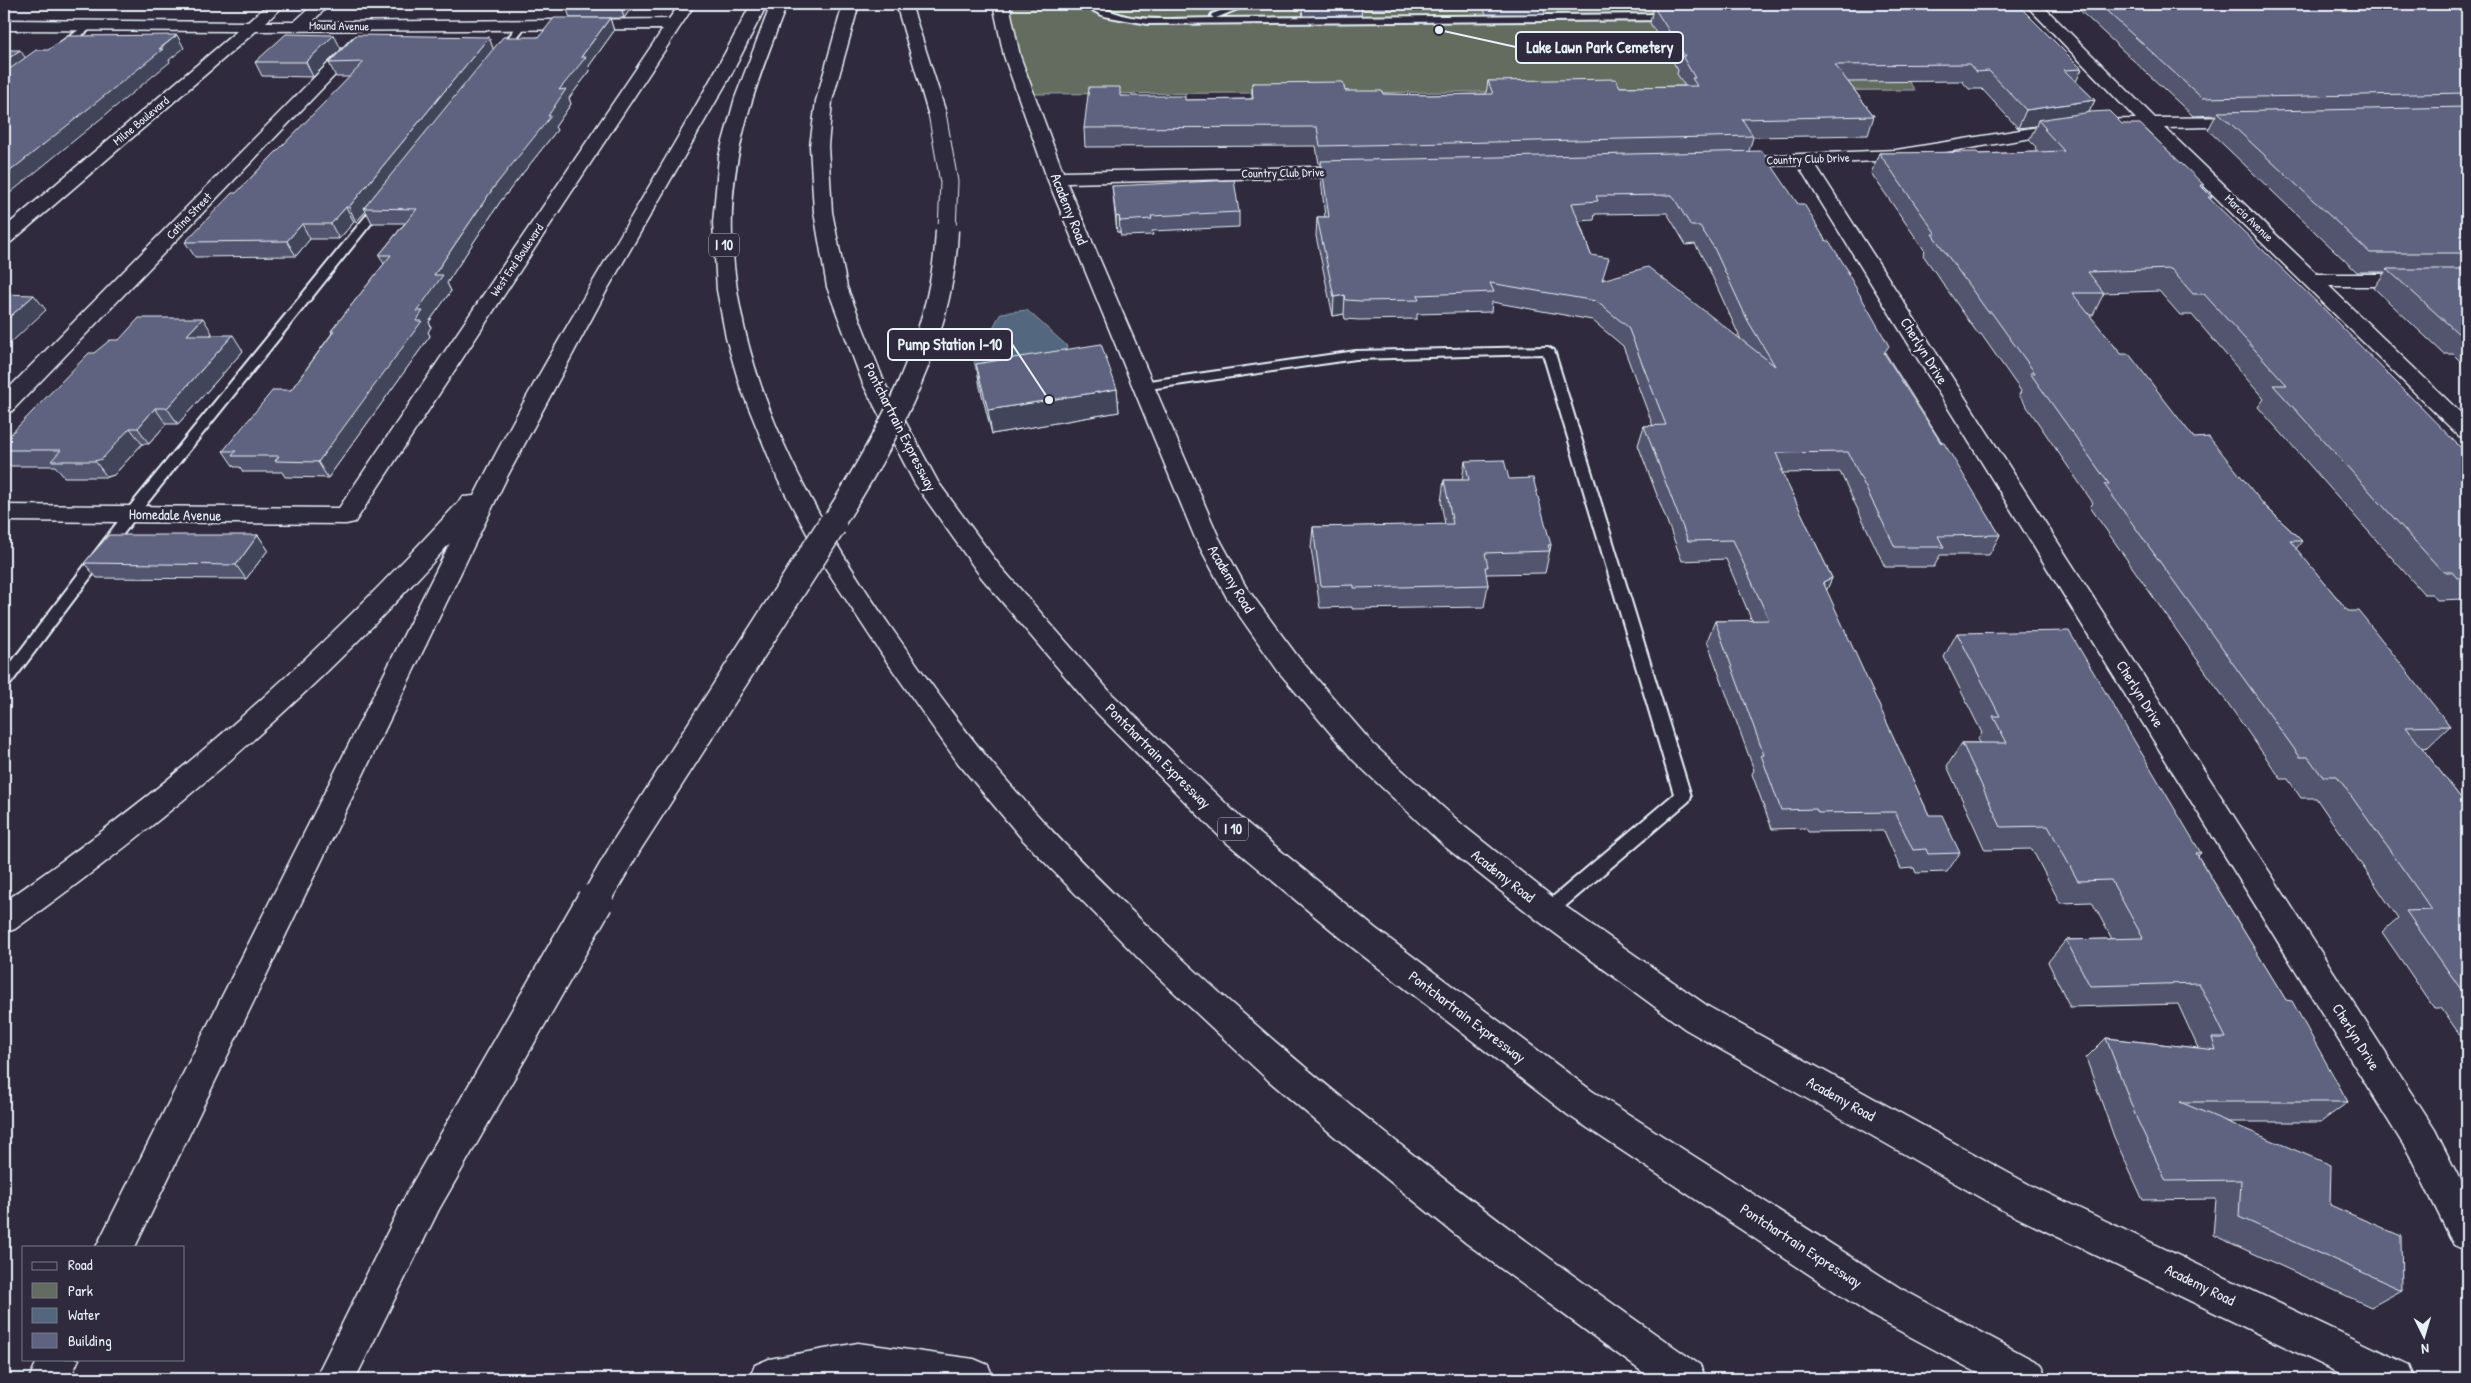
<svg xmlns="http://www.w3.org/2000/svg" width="2471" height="1383" viewBox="0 0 2471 1383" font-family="'Patrick Hand',sans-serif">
<rect width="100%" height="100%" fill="#2f2a3d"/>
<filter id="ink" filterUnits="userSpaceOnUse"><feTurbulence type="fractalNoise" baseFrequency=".02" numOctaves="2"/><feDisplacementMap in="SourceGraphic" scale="10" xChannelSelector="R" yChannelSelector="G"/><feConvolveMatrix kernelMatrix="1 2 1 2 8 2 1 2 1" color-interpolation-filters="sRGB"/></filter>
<g filter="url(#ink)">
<!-- green -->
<polygon fill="#646c5f" stroke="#a6aeac" points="1001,4 1851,4 1915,90 1024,94 1012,56"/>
<!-- water -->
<polygon fill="#52677e" stroke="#8e9eaf" points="1027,310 1066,345 1069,354 976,370 974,362 1001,313"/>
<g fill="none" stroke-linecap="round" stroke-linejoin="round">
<!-- lane casing -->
<g stroke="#e8f1f8" stroke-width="4">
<g id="lane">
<path d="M1079,4C1096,3 1114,14 1131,17C1158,21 1187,18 1214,18L1211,16L1212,14L1239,4H1250L1216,18L1671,14L1675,17L1671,20L1148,24L1104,16Z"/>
<polygon points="90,22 94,25 93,27 62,50 56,50 56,46"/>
<polygon points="519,24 526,26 504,54 498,54 498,50"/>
<polygon points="382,200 386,201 386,205 136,517 9,686 4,687 4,672 126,511 378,201"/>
<polygon points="1548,347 1554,350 1691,796 1689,801 1554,916 1548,918 1542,916 1539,911 1542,906 1674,794 1543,354 1356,359 1142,390 1136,386 1142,382 1356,351"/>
</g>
</g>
<!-- street casing -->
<g stroke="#e8f1f8" stroke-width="3">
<g id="street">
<polygon points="269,4 286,4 266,22 294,22 314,4 330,4 312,22 669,19 680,4 695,4 355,522 346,524 4,521 4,505 339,508 663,29 256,31 11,242 4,244 4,228 237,31 4,30 4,20 248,22"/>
<polygon points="993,4 1009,4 1020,56 1063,172 1359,166 1365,167 1368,171 1365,175 1359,176 1067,183 1219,538 1246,587 1298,657 1373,744 1465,827 1559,902 1709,1007 2030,1185 2409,1365 2415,1379 2352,1379 2004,1211 1685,1029 1537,920 1443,845 1353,760 1278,671 1227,598 1195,538 1047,178 1004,56"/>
<polygon points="2025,4 2041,4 2155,118 2257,117 2260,121 2257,125 2251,126 2165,128 2317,274 2467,274 2467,286 2329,286 2467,419 2467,438 2459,436 2146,129 2081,130 1896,160 1815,164 2435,1130 2467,1194 2467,1251 2454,1245 2409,1154 1798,165 1732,167 1726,166 1723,162 1726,158 1732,157 1896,150 2081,120 2136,119"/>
<polygon points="358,37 364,39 366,42 364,45 12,411 4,413 4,393 352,39"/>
</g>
</g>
<!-- highway casing -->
<g stroke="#e8f1f8" stroke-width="3">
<g id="highway">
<path d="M751,4H767L730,77L607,290L508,475L135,1247H96L450,543C321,689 174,816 15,929L4,933V902C176,784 323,652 463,497L474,496C559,327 665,171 751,4Z"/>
<path d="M771,4H787C757,80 729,153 732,236C737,379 810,511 890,626C927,679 965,733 1008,782C1064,847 1126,907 1189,965C1349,1112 1522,1242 1700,1365L1706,1379H1652L1466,1243L1334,1136L1269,1081L1145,965L1023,840L958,763L885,659L826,569L778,480L740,386L726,338L717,290L713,223L719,156L735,98Z"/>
<polygon points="843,4 859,4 832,101 828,146 832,212 847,287 885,384 938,482 999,565 1111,693 1242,819 1375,928 1592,1091 1900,1288 2042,1365 2048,1379 1989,1379 1872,1316 1568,1115 1353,948 1220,837 1091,707 981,577 915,484 863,384 827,287 814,212 810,146 816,101"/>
<polygon points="896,4 911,4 946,113 943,117 931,117 928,113"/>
<polygon points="858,1343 974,1359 988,1365 994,1379 749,1379 755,1365 769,1359"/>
<polygon points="38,1359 79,1359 70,1379 29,1379"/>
</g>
</g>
<!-- lane -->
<use href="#lane" fill="#2f2a3d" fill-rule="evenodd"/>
<!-- street -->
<use href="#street" fill="#2f2a3d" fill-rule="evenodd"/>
<!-- highway -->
<use href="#highway" fill="#2f2a3d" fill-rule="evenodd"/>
<!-- highway-bridge-far3 casing -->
<g stroke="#e8f1f8" stroke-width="19" stroke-linecap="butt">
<polyline id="highway-bridge-far3" points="937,113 949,182 947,231"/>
</g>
<!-- highway-bridge-far2 casing -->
<g stroke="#e8f1f8" stroke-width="25" stroke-linecap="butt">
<path id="highway-bridge-far2" d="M831,526C888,437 943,337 947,230"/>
</g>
<!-- highway-bridge-far1 casing -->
<g stroke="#e8f1f8" stroke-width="31" stroke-linecap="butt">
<polyline id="highway-bridge-far1" points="594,902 627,845 832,525"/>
</g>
<!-- highway-bridge casing -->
<g stroke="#e8f1f8" stroke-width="39" stroke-linecap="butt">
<polyline id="highway-bridge" points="335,1379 423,1201 595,901"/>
</g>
<!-- highway-bridge-far3 -->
<use href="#highway-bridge-far3" stroke="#2f2a3d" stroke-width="17"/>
<!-- highway-bridge-far2 -->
<use href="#highway-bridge-far2" stroke="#2f2a3d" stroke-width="22"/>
<!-- highway-bridge-far1 -->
<use href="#highway-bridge-far1" stroke="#2f2a3d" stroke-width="28"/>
<!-- highway-bridge -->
<use href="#highway-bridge" stroke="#2f2a3d" stroke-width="36"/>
</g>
<!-- wall -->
<g fill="#52556e" stroke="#e8f1f8" fill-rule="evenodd">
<polygon points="565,4 634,4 624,18 570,18"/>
<path d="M1295,4H1658V6L2082,69L2076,82L2095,100L2089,112L2122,124L2204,185L2203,188L2212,197L2210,200L2467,454V599L2437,600L2432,594H2424L2258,407L2264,399L2192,315H2180L2159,291L2104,293L2093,315H2089L2121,354L2194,438L2302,541L2296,549L2348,611L2450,726L2428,747L2422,748L2467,806V1045L2441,1008H2434L2382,932L2398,918L2316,798H2301L2288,779H2281L2090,507L2093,503L2019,395L2021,391L1981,334H1978L1923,255L1925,251L1871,173L1879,153L1979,154L2037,152L2035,149L2036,147L2029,140L2036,126L2018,128L1982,89H1969L1962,81L1848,82L1874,116L1868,135L1753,137L1749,151L1798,204L1849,272L1848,274L1886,354L2000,535L1989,555H1940L1934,567H1885L1840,472L1782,473L1832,578L1826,591L1929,815L1960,853L1947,872L1916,873L1914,868L1901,869L1884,831L1808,832L1806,828L1772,829L1752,774L1754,770L1707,641L1715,621H1752L1726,559L1682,561L1638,445L1644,426H1653L1623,346L1592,320L1492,302L1491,312L1417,314V319L1359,320L1345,319L1344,314L1333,316L1316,236L1317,217H1325L1321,179V164H1319L1316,146L1085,147L1084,128L1121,96L1185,100L1252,99V83L1383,94L1429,95L1486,94L1488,81L1620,87L1685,86L1677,74L1678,70L1650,23L1653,7L1545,8L1544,14H1486L1483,8L1362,9L1361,15L1303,16L1302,10H1296ZM1667,213L1686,245L1695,244L1708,267L1741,340L1604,280L1591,255L1579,221L1594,220L1595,214Z"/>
<polygon points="2073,4 2467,4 2467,368 2453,354 2444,354 2374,288 2385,272 2357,272 2208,130 2216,115 2193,116"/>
<polygon points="610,18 614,31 589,66 590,71 569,98 571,104 555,127 557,130 500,202 447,283 451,291 429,322 431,327 428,332 430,336 328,478 285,477 282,472 243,472 240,467 234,467 223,451 291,390 332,333 331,331 384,264 379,255 405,223 372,223 366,211 356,222 354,222 339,239 310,239 296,256 195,257 185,242 236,193 350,77 336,77 329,63 489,37 493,49"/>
<polygon points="341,49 313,77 262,76 255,62"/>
<polygon points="1112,186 1239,212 1239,227 1152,231 1153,235 1121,236 1120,232 1117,232"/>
<polygon points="212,333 211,335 243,351 178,424 166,424 149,444 142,444 114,475 107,477 64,477 55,466 8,466 4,461 4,441 94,353 119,340"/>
<polygon points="976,364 1117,389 1119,412 992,434 980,387"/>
<polygon points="1465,461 1509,479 1551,545 1545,573 1487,574 1486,576 1488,585 1484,607 1352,609 1352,607 1320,608 1311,548 1313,527 1445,525 1441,502 1444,480 1462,480"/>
<polygon points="258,535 268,550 246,579 97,578 84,563"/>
<polygon points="1957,633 2201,853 2198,856 2348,1102 2321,1122 2227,1122 2330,1205 2402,1290 2371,1307 2213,1235 2216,1199 2143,1200 2114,1137 2086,1058 2106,1038 2198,1048 2178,1004 2070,1007 2048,962 2066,940 2112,939 2092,902 2060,903 2032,849 1985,850 1947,766 1962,743 1980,743 1978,739 1982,733 1944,657"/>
</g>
<!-- shaded-wall -->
<g fill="#42455a" stroke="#e8f1f8">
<polygon points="620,4 634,4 624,18"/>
<polygon points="610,18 614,31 589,66 590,71 569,98 571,104 555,127 557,130 500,202 447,283 451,291 429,322 431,327 428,332 430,336 328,478 318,462 416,321 417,311 434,275 494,187 548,116 559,90 581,57"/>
<polygon points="177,35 184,48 169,60 170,62 4,198 4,176"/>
<polygon points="334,35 341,49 313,77 306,62"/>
<polygon points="489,37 494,51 364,208 366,211 356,222 349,207"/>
<polygon points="20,50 29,63 4,82 4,62"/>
<polygon points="2095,100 2086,118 2038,120 2036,126 2018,128 2026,110"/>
<polygon points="346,207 354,222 339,239 331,224"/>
<polygon points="1119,216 1120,232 1117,232 1116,217"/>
<polygon points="302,224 310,239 296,256 287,241"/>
<polygon points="34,295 46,310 4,349 4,322"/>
<polygon points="1345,295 1344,314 1333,316 1334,297"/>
<polygon points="203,318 212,333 198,350 187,335"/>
<polygon points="233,335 243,351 178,424 167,408"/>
<polygon points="1117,389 1119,412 992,434 988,410"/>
<polygon points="155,408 166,424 149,444 138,428"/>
<polygon points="130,428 142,444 114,475 107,477 95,461"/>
<polygon points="258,535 268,550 246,579 236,565"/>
<polygon points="1832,578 1823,598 1823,582"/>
</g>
<!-- building -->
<g fill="#5f6380" stroke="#e8f1f8" fill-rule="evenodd">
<polygon points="1825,4 2017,4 2082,69 2064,70 2095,100 2026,110 1989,71 1976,72 1969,64 1835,65 1874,116 1742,119 1753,136 1320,146 1317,127 1084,128 1089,87 1120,87 1120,96 1185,96 1185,100 1253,99 1252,83 1343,82 1345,91 1382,91 1383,94 1429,95 1493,94 1488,81 1616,79 1620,87 1697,86 1692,78 1695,78 1682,56 1685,56 1653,6"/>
<polygon points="2099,4 2467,4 2467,93 2202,98"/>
<polygon points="554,18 610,18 581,57 586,57 559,90 566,89 548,116 551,116 494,187 434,275 443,275 417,311 423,311 416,321 422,321 318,462 275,461 279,456 232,456 236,451 223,451 273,390 291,390 334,331 331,331 391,255 379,255 417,209 364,208 503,37 539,37"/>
<polygon points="286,34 334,35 306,62 255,62"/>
<polygon points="177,35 159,49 163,49 4,176 4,73 36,50 48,50 68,36"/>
<polygon points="356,35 489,37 349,207 346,207 331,224 302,224 287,241 185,242 232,193 236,193 364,62 329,63"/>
<polygon points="4,50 20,50 4,62"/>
<polygon points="2467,107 2467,234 2465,234 2467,236 2467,253 2370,253 2218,112"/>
<polygon points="2109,111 2122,124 2140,124 2204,185 2200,185 2212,197 2208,197 2326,311 2467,454 2467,578 2457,578 2452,572 2443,572 2273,385 2287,385 2204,294 2193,294 2171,269 2088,272 2104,293 2072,293 2121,354 2129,354 2194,438 2209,437 2265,506 2302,541 2290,541 2348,611 2359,611 2450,726 2406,727 2467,806 2467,988 2460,988 2406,911 2432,910 2337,776 2322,776 2308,757 2300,757 2104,484 2109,484 2030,373 2035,373 1991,312 1988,312 1932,234 1936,234 1879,153 1977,152 1979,154 2064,151 2044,129 2046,129 2038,120 2091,112"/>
<path d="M1762,151L1798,204H1804L1826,241H1829L1849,272H1847L1889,346L1884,353L1941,443H1944L2000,535L1938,536L1944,547H1895L1848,452L1776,453L1783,470H1781L1832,578L1823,582L1929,815H1942L1960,853L1928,854L1926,849L1913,850L1895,812L1818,813L1816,809L1781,810L1761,755H1764L1715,621L1769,620L1733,540L1688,541L1644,426L1666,425L1628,327L1596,301L1490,283L1494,292L1418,295L1419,300L1361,301L1346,300L1345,295L1334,297L1317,217H1329L1321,161ZM1672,195L1691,226H1700L1714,248L1748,321L1775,366L1648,267L1602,280L1609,258L1591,255L1572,203L1598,201L1596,196Z"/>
<polygon points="1234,180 1239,212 1151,216 1152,219 1120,221 1119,216 1116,217 1112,186"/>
<polygon points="2387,269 2467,269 2467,334 2459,334"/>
<polygon points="4,294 34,295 4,322"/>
<polygon points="139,318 203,318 187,335 233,335 167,408 155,408 138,428 130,428 102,459 95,461 51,461 61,450 4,450 4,441 89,353 94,353 110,340 119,340"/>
<polygon points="1101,344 1117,389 988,410 976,364"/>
<polygon points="1504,460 1509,479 1533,478 1551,545 1548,545 1550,551 1485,553 1488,567 1485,567 1488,585 1354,588 1354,585 1321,586 1313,527 1453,524 1444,480 1469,480 1465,461"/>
<polygon points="109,535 258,535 236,565 84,563"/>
<polygon points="2069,631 2201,853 2196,853 2286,1000 2292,1001 2348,1102 2180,1102 2331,1165 2330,1205 2401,1236 2402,1290 2239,1217 2241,1180 2166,1181 2136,1117 2106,1038 2216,1050 2212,1038 2226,1038 2199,983 2090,986 2066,940 2143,938 2111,880 2078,881 2048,826 2001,827 1962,743 2007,743 1993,716 2000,716 1957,633"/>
</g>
</g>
<g text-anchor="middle" stroke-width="5" stroke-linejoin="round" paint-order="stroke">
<!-- far-street labels -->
<g font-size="12" fill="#e8f1f8" stroke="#2f2a3d">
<text transform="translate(339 26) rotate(1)" y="4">Mound Avenue</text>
<text transform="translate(141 121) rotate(-40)" y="4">Milne Boulevard</text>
<text transform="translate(1808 159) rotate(-2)" y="4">Country Club Drive</text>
<text transform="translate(1283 173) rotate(-1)" y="4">Country Club Drive</text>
<text transform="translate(189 216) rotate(-46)" y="4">Catina Street</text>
<text transform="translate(2249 218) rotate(44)" y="4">Marcia Avenue</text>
<text transform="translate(517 260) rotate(-56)" y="4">West End Boulevard</text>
</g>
<!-- shield labels -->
<g fill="#2f2a3d" stroke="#b0b5c0" stroke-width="1">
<rect x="709" y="233.5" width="30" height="23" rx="4"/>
<rect x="1218" y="817.5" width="30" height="23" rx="4"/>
</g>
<g font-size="14" font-weight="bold" fill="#e8f1f8">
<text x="724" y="250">I 10</text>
<text x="1233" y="834">I 10</text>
</g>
<!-- street labels -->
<g font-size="15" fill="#e8f1f8" stroke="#2f2a3d">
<text transform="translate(1069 209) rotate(68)" y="5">Academy Road</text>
<text transform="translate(1924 351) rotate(58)" y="5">Cherlyn Drive</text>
<text transform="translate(900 427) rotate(63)" y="5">Pontchartrain Expressway</text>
<text transform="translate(175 515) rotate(1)" y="5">Homedale Avenue</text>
<text transform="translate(1231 579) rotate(59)" y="5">Academy Road</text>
<text transform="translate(2140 694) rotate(58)" y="5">Cherlyn Drive</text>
<text transform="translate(1158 756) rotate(45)" y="5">Pontchartrain Expressway</text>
<text transform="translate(1503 876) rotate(38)" y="5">Academy Road</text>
<text transform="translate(1467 1017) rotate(37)" y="5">Pontchartrain Expressway</text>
<text transform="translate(2356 1037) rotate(58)" y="5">Cherlyn Drive</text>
<text transform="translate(1841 1099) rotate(29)" y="5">Academy Road</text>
<text transform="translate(1801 1246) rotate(33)" y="5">Pontchartrain Expressway</text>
<text transform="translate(2200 1285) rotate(26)" y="5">Academy Road</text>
</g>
</g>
<!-- callouts -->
<path fill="none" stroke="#e8f1f8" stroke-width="2" d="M1439 30L1516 47M1049 400L1012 344"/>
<g fill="#e8f1f8" stroke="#2f2a3d" stroke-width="2">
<circle cx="1439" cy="30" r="5"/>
<circle cx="1049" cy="400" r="5"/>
</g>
<g fill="#2f2a3d" stroke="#e8f1f8" stroke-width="2">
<rect x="1516" y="32" width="167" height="31" rx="5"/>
<rect x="888" y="329" width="124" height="31" rx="5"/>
</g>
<g font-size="16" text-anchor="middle" font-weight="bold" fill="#e8f1f8">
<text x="1600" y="53">Lake Lawn Park Cemetery</text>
<text x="950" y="350">Pump Station I-10</text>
</g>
<!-- margin -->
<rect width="2471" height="1383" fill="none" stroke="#2f2a3d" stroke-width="20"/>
<rect x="10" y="10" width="2451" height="1363" fill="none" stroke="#e8f1f8" stroke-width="2" filter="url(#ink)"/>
<!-- legend -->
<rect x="22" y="1246" width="162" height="115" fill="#2f2a3d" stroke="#797a88"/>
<rect x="32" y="1262" width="25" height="8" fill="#2f2a3d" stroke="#797a88"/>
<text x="68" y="1270" font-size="15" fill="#e8f1f8">Road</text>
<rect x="32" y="1283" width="25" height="15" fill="#646c5f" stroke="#797a88"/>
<text x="68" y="1296" font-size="15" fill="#e8f1f8">Park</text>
<rect x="32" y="1308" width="25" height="15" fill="#52677e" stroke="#797a88"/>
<text x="68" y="1320" font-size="15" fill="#e8f1f8">Water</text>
<rect x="32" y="1333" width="25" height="15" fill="#5f6380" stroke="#797a88"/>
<text x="68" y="1346" font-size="15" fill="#e8f1f8">Building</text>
<!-- north arrow -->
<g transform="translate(2424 1336) rotate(175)" stroke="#2f2a3d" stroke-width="4" paint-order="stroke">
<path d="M0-4L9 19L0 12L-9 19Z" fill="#e8f1f8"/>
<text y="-8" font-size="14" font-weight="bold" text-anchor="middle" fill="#e8f1f8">N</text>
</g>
</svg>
